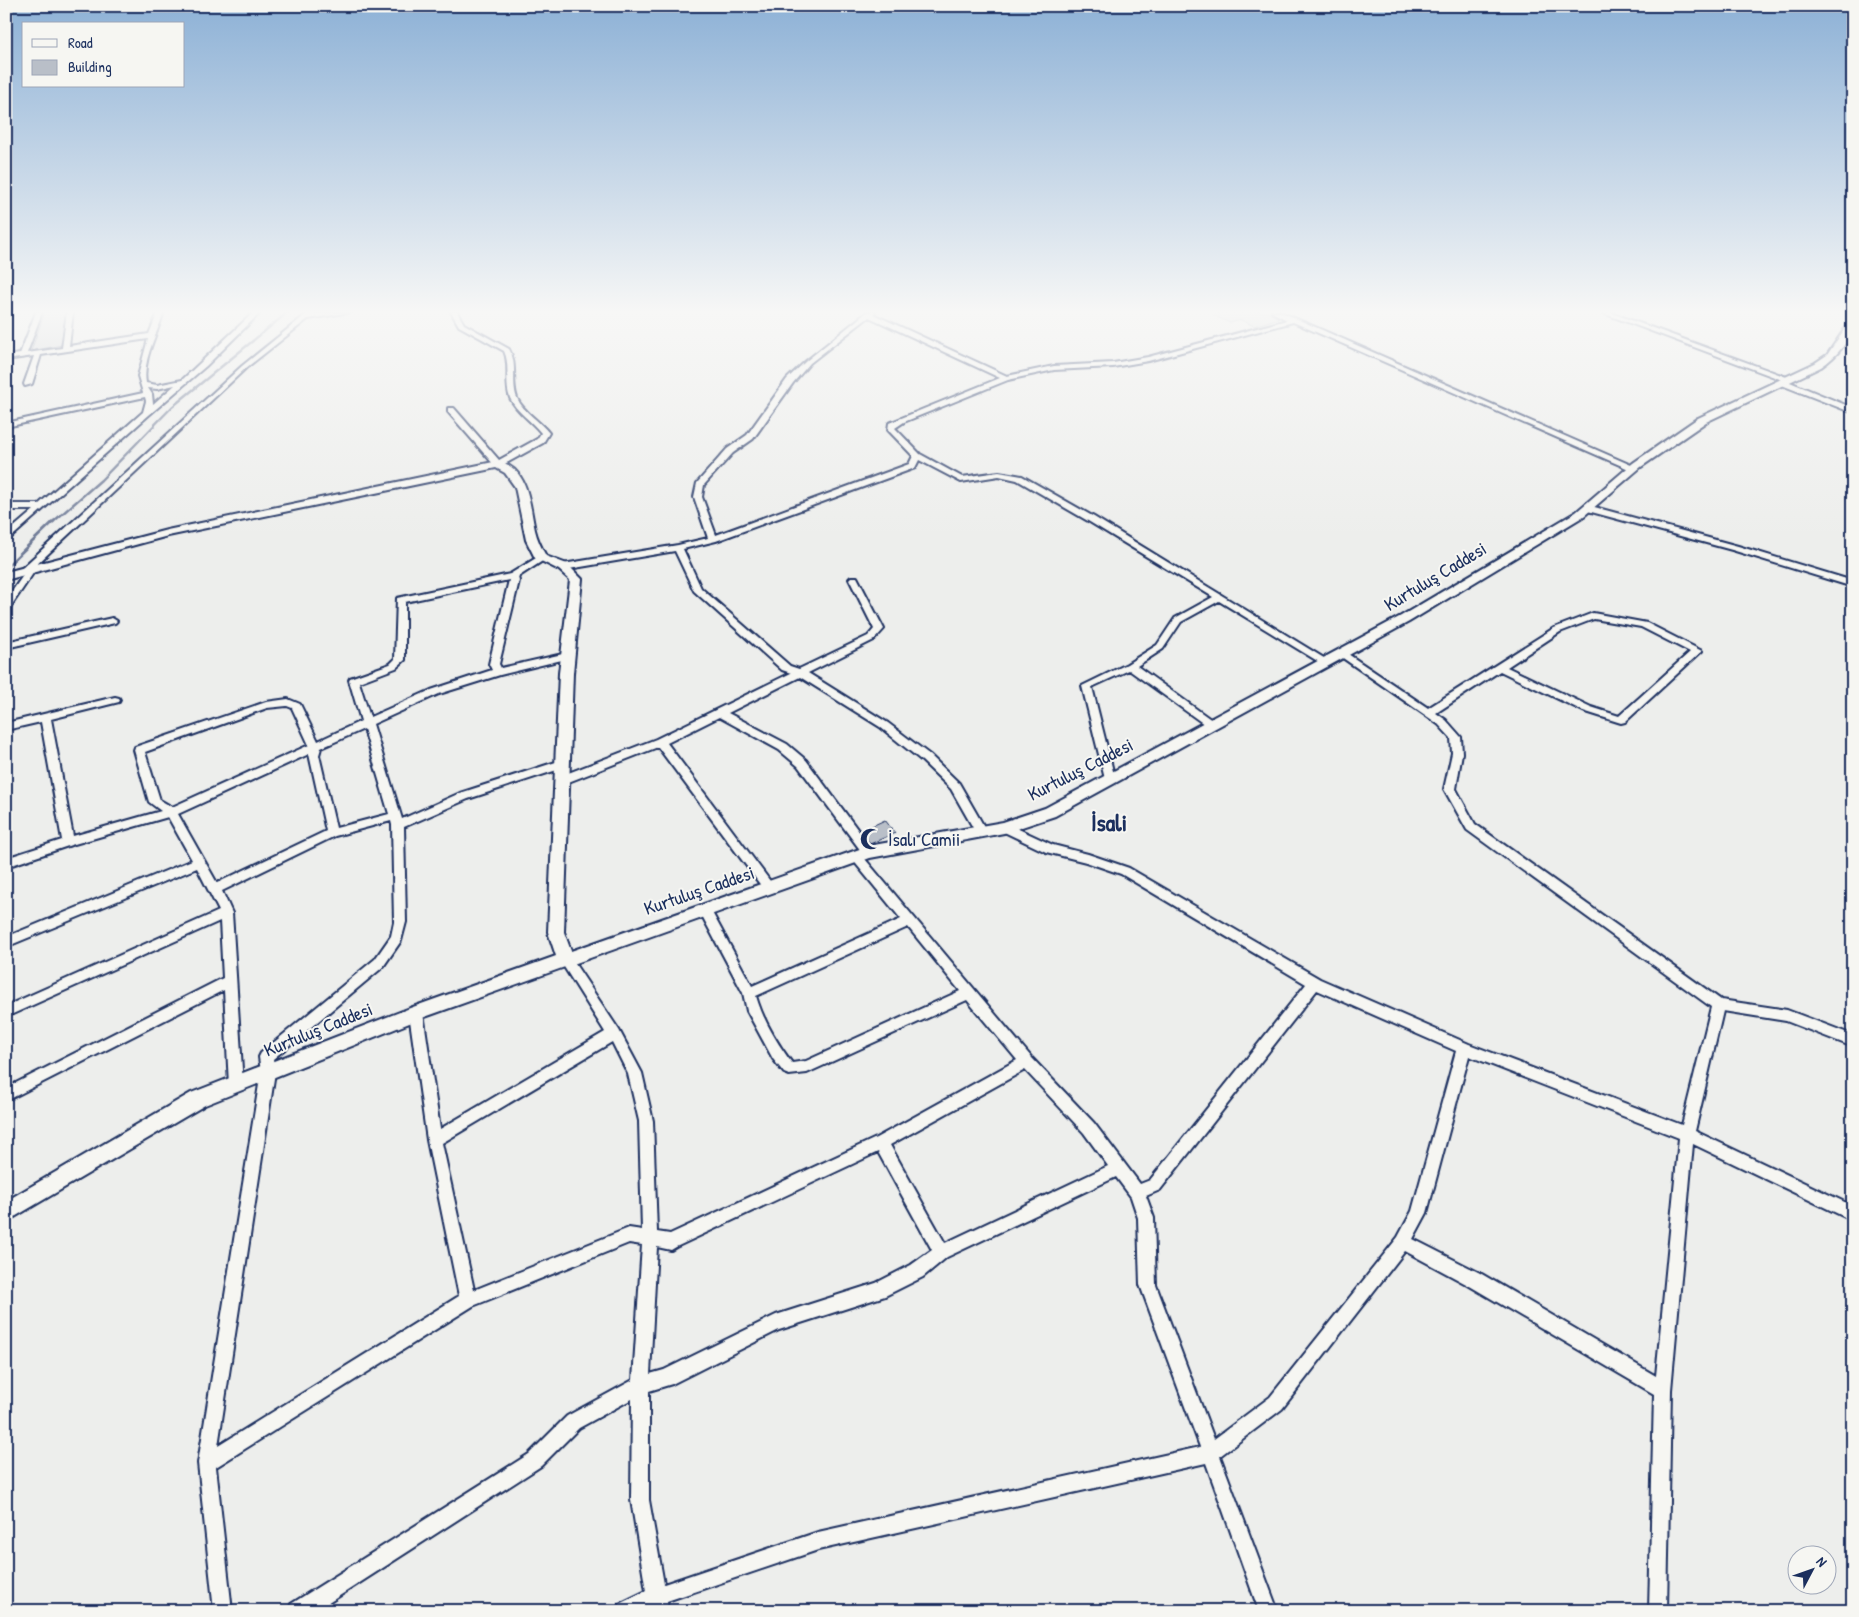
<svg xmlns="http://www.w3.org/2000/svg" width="1859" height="1617" viewBox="0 0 1859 1617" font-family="'Patrick Hand',sans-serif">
<rect width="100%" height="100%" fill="#edeeec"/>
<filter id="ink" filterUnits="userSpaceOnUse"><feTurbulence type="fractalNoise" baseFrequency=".02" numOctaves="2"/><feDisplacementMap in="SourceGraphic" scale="10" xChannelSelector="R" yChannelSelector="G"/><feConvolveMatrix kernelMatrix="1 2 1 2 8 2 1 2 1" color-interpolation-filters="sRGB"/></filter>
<g filter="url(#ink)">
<!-- green -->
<g fill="#ced2d7" stroke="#74809a">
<polygon points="45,312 66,312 62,345 31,351"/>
<polygon points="1224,312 1266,312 1279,318 1254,326 1241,320 1230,323 1213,315"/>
</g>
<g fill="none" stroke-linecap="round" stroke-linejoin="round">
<!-- stream-far1 -->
<polyline stroke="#6e7a96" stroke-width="2.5" points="53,522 101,480 172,407 288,312"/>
<!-- stream -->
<polyline stroke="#6e7a96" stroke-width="3" points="6,567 54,521"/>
</g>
<!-- building -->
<polygon fill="#b9bfc8" stroke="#1b2f5e" points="885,820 895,833 870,844 861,831"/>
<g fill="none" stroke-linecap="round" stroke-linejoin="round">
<!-- street casing -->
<g stroke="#1b2f5e" stroke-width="4">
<g id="street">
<path d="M36,312H42L27,353L62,348L67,312H73L69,346L149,334L158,312H164C157,334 142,360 146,383L157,385L182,380L254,312H261L206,366L149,415L6,542V534L34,510H6V504H39L143,412L146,401L145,397L6,427V423L143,393L138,376L148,339L41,355L32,384L25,386L24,384L34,356L6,360V356L20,354ZM175,385L153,404L152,394L148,388L157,389Z"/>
<polygon points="309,312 316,312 314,314 351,312 308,319 246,368 34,567 36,569 9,609 6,610 6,600 24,574 21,573 21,569 242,366"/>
<path d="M451,312H457L464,324L509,349C518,364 511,382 517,398C523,412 540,421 549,433L543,443L501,466H495L448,412V408H454L499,460L537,439L541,433C532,421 516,412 510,398C504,383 511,366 504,351L459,326Z"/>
<path d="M867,312H875L873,314L1007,376L1054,366L1113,363L1148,357L1287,320L1272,312H1281L1638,468L1631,470L1293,322L1148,361L1113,367L1054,370L1008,380L904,422L895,428L920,454L962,477L999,472L1022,476L1094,517L1332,663L1327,666L1324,665L1219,601L1181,622L1163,649L1137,666L1216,723L1217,725L1216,727H1208L1129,670L1092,687L1115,779L1110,783L1105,779L1082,686L1127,664L1157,645L1175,618L1213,597L1088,521L1017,480L999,476L961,482L919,460L915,468L716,541L683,549L701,588L790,666L799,669L868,636L874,629L849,579L851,577H857L884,629L874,640L808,673L888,723L930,755L959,783L986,830L980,834L976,833L951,789L922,761L880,727L800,677L728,713L787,744L806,760L872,849L874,852L872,855H864L798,766L779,750L719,717L667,743L773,885L775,888L773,891H765L658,747L566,783H558L557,780L558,777L656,739L791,673L782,670L694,591L675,551L563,570L559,567L563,564L678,545L708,538L694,497L697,483L727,449L747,435L787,379L806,361ZM869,317L1000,378L889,423L888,430L913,456L909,464L716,535L702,497L704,485L733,453L753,439L793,383L810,363Z"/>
<polygon points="1600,312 1609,312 1792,379 1785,381"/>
<polygon points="1779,380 1785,380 1853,408 1853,413 1779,384"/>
<polygon points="1587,505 1738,546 1853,581 1853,587 1732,550 1584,510 1584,506"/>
<path d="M541,555L545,558L544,560L518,577L519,581L499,664L501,668L567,653L572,656L570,658L500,675L439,694L373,724L402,819L460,793L562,760L567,764L566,767L468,799L404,827L406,922L401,941L383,967L273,1059L275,1072L218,1446L459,1296L427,1140L409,1013L411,1009L416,1007L421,1009L423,1013L440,1129L605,1032L559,959L561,955L565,954L569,955L619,1030L642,1073L653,1121L657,1232L670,1234L876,1138L1017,1060L967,1000L807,1073L789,1075L784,1073L773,1059L747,1011L743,993L699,910L701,907H709L752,986L901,919L852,859L850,856L852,853H860L1032,1058L1094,1123L1140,1184L1150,1180L1306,984L1121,874L1086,862L1046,852L1000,830L998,827L1000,824H1008L1053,845L1088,854L1129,868L1320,979L1469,1044L1682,1125L1711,1007L1467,830L1444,789L1452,753L1451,738L1438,724L1337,654L1339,652H1345L1428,708L1554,628L1593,613L1647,623L1702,651L1625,722L1621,723L1583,711L1500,671L1436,713L1446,720L1461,737L1462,753L1456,789L1475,824L1721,1000L1787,1010L1853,1035V1047L1786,1021L1723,1011L1695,1131L1853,1206V1221L1693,1144L1671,1390L1667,1611H1649L1654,1394L1468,1285L1405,1251L1282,1409L1220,1456L1278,1611H1259L1206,1463L818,1550L667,1601L668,1611H650L649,1609L646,1611H617L619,1604L646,1591L631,1500L632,1399L579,1428L541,1466L316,1611H289L291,1604L529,1454L567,1416L633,1380L642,1245L629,1243L473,1306L216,1467L232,1611H214L198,1463L261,1072L259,1057L261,1053L375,959L391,936L394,922L392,825L391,821L335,836L222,891L232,913L243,1085L241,1089L236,1091L231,1089L229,1085L224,990L6,1101V1088L223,978L220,921L6,1017V1006L219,911L197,868L6,947V937L192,860L168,817L71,845L6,867V858L62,840L41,722L6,730V723L115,697L119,698L120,700L119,702L51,719L73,836L161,811L149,802L134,750L135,747L266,702L288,699L300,704L318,741L361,721L349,680L350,678L390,664L395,659L397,598L510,574ZM509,580L489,664L492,670L431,690L370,717L359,682L396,668L405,660V602ZM1594,619L1641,627L1690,652L1619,716L1591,707L1507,667L1560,632ZM287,706L292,708L309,745L172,807L160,800L145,752L267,708ZM364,729L389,814L336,828L319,755L321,748ZM309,754L326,831L217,883L178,814ZM908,927L960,991L806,1061L792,1063C777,1043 763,1020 756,996ZM1317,990L1456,1051L1412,1211L1398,1237L1270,1397L1214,1439L1156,1285L1154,1218L1146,1196L1160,1190ZM612,1042L628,1074L639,1121L642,1230L629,1228L474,1290L442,1143ZM1469,1056L1679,1138L1656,1376L1480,1273L1413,1239L1427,1213ZM1025,1070L1084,1133L1108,1166L945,1243L890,1145ZM878,1152L932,1250L911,1265L876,1283L776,1315L664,1370L650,1374L657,1247L671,1250L676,1247ZM1116,1177L1131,1197L1138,1218L1140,1285L1200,1447L818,1532L664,1584L649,1500V1391L672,1384L779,1330L885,1296L923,1277L947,1257Z"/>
<polygon points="112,618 117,621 115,623 6,648 6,642"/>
</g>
</g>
<!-- secondary casing -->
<g stroke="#1b2f5e" stroke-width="4">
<path id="secondary" d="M1853,320C1853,339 1836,357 1821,367L1706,422L1641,467L1584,516L1409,622L1055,816L1004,833L870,858L422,1018L205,1105L6,1222V1201L191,1093L410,1008L556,956L548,932L559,673L570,580L559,570L535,558L526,540L515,487L505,473L496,468L168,536L6,580V572L167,530L498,461C530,469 529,505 535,530C537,539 541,547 546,556L567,564L582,579L573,673L564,932L571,951L868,846L1003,822L1045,808L1401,616L1576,512L1633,463L1698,418L1815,363L1827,355L1850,321Z"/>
</g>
<!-- street -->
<use href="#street" fill="#f6f6f2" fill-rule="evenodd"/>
<!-- secondary -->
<use href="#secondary" fill="#f6f6f2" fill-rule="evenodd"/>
</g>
</g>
<!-- sky -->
<linearGradient id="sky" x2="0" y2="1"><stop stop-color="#8db1d6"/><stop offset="0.58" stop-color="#f7f7f6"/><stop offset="1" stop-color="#f7f7f6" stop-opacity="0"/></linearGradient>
<rect width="1859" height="538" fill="url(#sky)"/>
<!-- icons -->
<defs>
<g id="mosque-bare" transform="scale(1.725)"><path d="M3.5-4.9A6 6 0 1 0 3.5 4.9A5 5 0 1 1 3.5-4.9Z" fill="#1b2f5e" stroke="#f6f6f2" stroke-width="2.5" paint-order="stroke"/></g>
</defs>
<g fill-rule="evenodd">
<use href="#mosque-bare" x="871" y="839"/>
</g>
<g text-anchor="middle" stroke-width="4" stroke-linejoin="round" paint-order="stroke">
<!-- street labels -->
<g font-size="19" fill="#1b2f5e" stroke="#f6f6f2">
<text transform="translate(1435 576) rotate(-31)" y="7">Kurtuluş Caddesi</text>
<text transform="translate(1080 769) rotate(-27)" y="7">Kurtuluş Caddesi</text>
<text transform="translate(699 890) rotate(-19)" y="7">Kurtuluş Caddesi</text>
<text transform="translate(318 1029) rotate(-22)" y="7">Kurtuluş Caddesi</text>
</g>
<!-- poi labels -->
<g font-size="19" fill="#1b2f5e" stroke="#f6f6f2" text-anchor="start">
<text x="888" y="846">İsalı Camii</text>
</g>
<!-- district labels -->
<g font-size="24" font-weight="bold" fill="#1b2f5e" stroke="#f6f6f2">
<text x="1109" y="831">İsali</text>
</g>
</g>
<!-- margin -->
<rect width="1859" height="1617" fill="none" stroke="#f6f6f2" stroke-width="25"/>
<rect x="12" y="12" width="1834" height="1592" fill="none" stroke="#1b2f5e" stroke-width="2" filter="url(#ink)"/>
<!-- legend -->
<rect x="22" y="22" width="162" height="65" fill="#f6f6f2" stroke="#9ea6b7"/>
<rect x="32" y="39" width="25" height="8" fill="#f6f6f2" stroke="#9ea6b7"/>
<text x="68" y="48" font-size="15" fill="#1b2f5e">Road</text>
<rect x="32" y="60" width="25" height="15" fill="#b9bfc8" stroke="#9ea6b7"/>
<text x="68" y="72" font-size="15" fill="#1b2f5e">Building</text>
<!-- north arrow -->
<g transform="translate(1812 1570) rotate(49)"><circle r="24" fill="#f6f6f2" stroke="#9ea6b7"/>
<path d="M0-4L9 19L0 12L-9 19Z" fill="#1b2f5e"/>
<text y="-8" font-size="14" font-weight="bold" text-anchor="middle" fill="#1b2f5e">N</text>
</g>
</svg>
